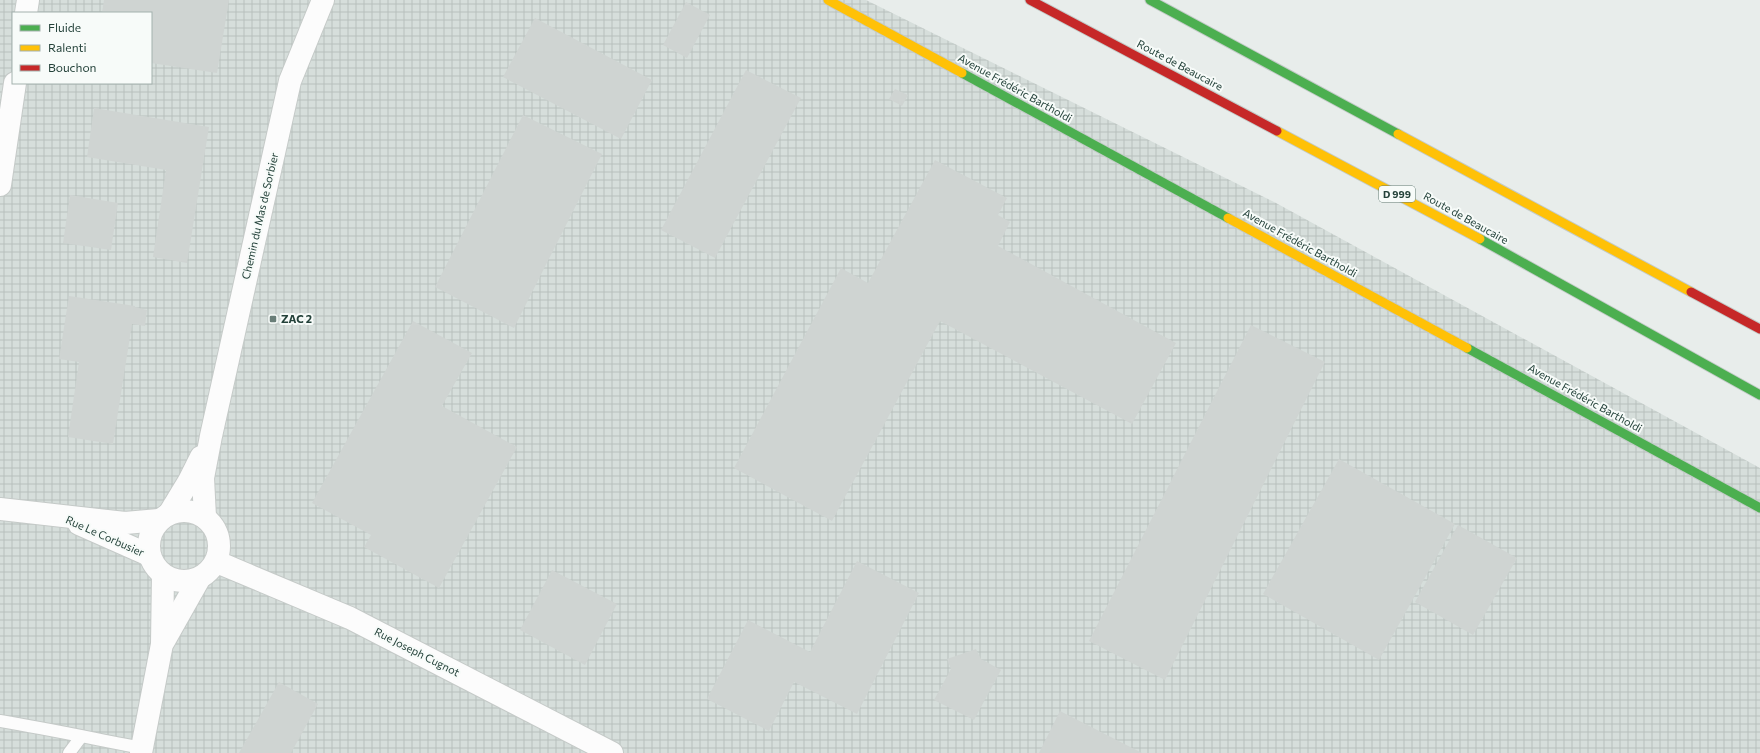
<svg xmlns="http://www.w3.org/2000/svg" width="1760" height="753" viewBox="0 0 1760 753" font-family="Commissioner,sans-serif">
<defs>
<pattern id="industrial-grid" width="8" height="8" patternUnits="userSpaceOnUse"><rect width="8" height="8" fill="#d6dedb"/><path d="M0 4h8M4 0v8" fill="none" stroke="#b8c0bd"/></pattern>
</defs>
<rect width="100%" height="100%" fill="#e8edeb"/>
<!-- industrial -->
<path fill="url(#industrial-grid)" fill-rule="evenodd" d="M0,0H866L1276,203L1760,468V753H0ZM13,13H151V83H13Z"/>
<!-- building -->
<g fill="#cfd4d2">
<polygon points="104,0 229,0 217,73 151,63 151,13 102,13"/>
<polygon points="686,2 710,15 687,58 663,45"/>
<polygon points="535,18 652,80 621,139 503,77"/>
<polygon points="746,70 801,98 715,258 661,230"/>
<polygon points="895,89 908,95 902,106 889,99"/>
<polygon points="94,108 209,127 187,263 153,257 166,170 87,157"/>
<polygon points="523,115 602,154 514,328 435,287"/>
<polygon points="935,160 1007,198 998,215 1010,222 998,246 1176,343 1132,424 940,321 832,521 734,468 841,268 868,283"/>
<polygon points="70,195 118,203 111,250 63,243"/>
<polygon points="69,296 135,306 135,307 147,310 145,326 132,324 113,444 68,437 79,362 59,359"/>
<polygon points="413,321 472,353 442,406 517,447 439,588 364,547 371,535 312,503"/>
<polygon points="1251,325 1325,362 1165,680 1089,641"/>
<polygon points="1339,459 1455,524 1379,660 1263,594"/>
<polygon points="1458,525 1517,558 1473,635 1415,602"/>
<polygon points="857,561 919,593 857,714 794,682 769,731 707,699 748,620 810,652"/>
<polygon points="552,570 617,604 585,665 520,630"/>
<polygon points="976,649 981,659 1001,670 974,720 934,700 951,669 947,659"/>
<polygon points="279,682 318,704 291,753 239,753"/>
<polygon points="1060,711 1142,753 1039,753"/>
</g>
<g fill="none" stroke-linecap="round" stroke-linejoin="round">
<!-- lane casing -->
<g stroke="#c5cac8" stroke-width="14">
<g id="lane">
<path d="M0,721C48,729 95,739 142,748"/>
<polyline points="69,753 81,737"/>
</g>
</g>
<!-- street casing -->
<g stroke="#c5cac8" stroke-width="24">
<g id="street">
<polyline points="26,13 28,0"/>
<polyline points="0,185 15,83"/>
<polyline points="0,509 125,523 159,520"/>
<circle cx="184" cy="546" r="35"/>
<polyline points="169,514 189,481 201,457"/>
<polyline points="205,517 203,478 211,436 290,81 323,0"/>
<polyline points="79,524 149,555"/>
<polyline points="217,562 350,618 612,753"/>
<polyline points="164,641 199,579"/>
<polyline points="141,753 162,644 163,575"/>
</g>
</g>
<!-- fast casing -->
<g stroke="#c3cbc8" stroke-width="11">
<g id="fast">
<polyline points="1150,0 1398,134"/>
<polyline points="962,73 1228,218"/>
<polyline points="1480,239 1760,395"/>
<polyline points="1467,348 1760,508"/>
</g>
</g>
<!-- slow casing -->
<g stroke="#c3cbc8" stroke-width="11">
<g id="slow">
<polyline points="828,0 962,73"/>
<polyline points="1277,131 1480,239"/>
<polyline points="1398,134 1691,292"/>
<polyline points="1228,218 1467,348"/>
</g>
</g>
<!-- jam casing -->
<g stroke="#c3cbc8" stroke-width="11">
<g id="jam">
<polyline points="1030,0 1277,131"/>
<polyline points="1691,292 1760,329"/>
</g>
</g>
<!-- lane -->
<use href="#lane" stroke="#fcfcfc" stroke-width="12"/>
<!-- street -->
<use href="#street" stroke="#fcfcfc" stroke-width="22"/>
<!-- fast -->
<use href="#fast" stroke="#4caf50" stroke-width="9"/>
<!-- slow -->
<use href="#slow" stroke="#ffc107" stroke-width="9"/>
<!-- jam -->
<use href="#jam" stroke="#c62828" stroke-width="9"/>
</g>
<!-- markers -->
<rect fill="#697e78" stroke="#f7fbf9" stroke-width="1.5" x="269" y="315" width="8" height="8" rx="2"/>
<g text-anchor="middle" stroke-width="4" stroke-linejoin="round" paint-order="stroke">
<!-- shield labels -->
<rect fill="#f7fbf9" stroke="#637a73" stroke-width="1" x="1379" y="186" width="36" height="16" rx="3"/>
<g font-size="10" font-weight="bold" fill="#24423a">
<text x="1397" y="198">D 999</text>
</g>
<!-- street labels -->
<g font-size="11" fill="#24423a" stroke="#f7fbf9">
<text transform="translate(1180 65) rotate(28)" y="4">Route de Beaucaire</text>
<text transform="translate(1015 88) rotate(29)" y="4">Avenue Frédéric Bartholdi</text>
<text transform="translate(260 216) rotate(-77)" y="4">Chemin du Mas de Sorbier</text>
<text transform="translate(1466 218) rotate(29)" y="4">Route de Beaucaire</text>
<text transform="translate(1300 243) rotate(29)" y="4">Avenue Frédéric Bartholdi</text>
<text transform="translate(1585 398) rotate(29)" y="4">Avenue Frédéric Bartholdi</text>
<text transform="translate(105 536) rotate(24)" y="4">Rue Le Corbusier</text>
<text transform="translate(417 652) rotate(27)" y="4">Rue Joseph Cugnot</text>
</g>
<!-- poi labels -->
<g font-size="11" font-weight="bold" fill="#24423a" stroke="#f7fbf9" text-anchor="start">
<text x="281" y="323">ZAC 2</text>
</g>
</g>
<!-- legend -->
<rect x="12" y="12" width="140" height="72" fill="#f7fbf9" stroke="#a3b1ad"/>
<rect x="20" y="25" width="20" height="6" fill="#4caf50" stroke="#a3b1ad"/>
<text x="48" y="32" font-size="12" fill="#24423a">Fluide</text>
<rect x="20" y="45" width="20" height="6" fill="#ffc107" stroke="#a3b1ad"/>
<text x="48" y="52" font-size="12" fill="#24423a">Ralenti</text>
<rect x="20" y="65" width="20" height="6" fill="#c62828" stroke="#a3b1ad"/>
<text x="48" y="72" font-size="12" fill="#24423a">Bouchon</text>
</svg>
